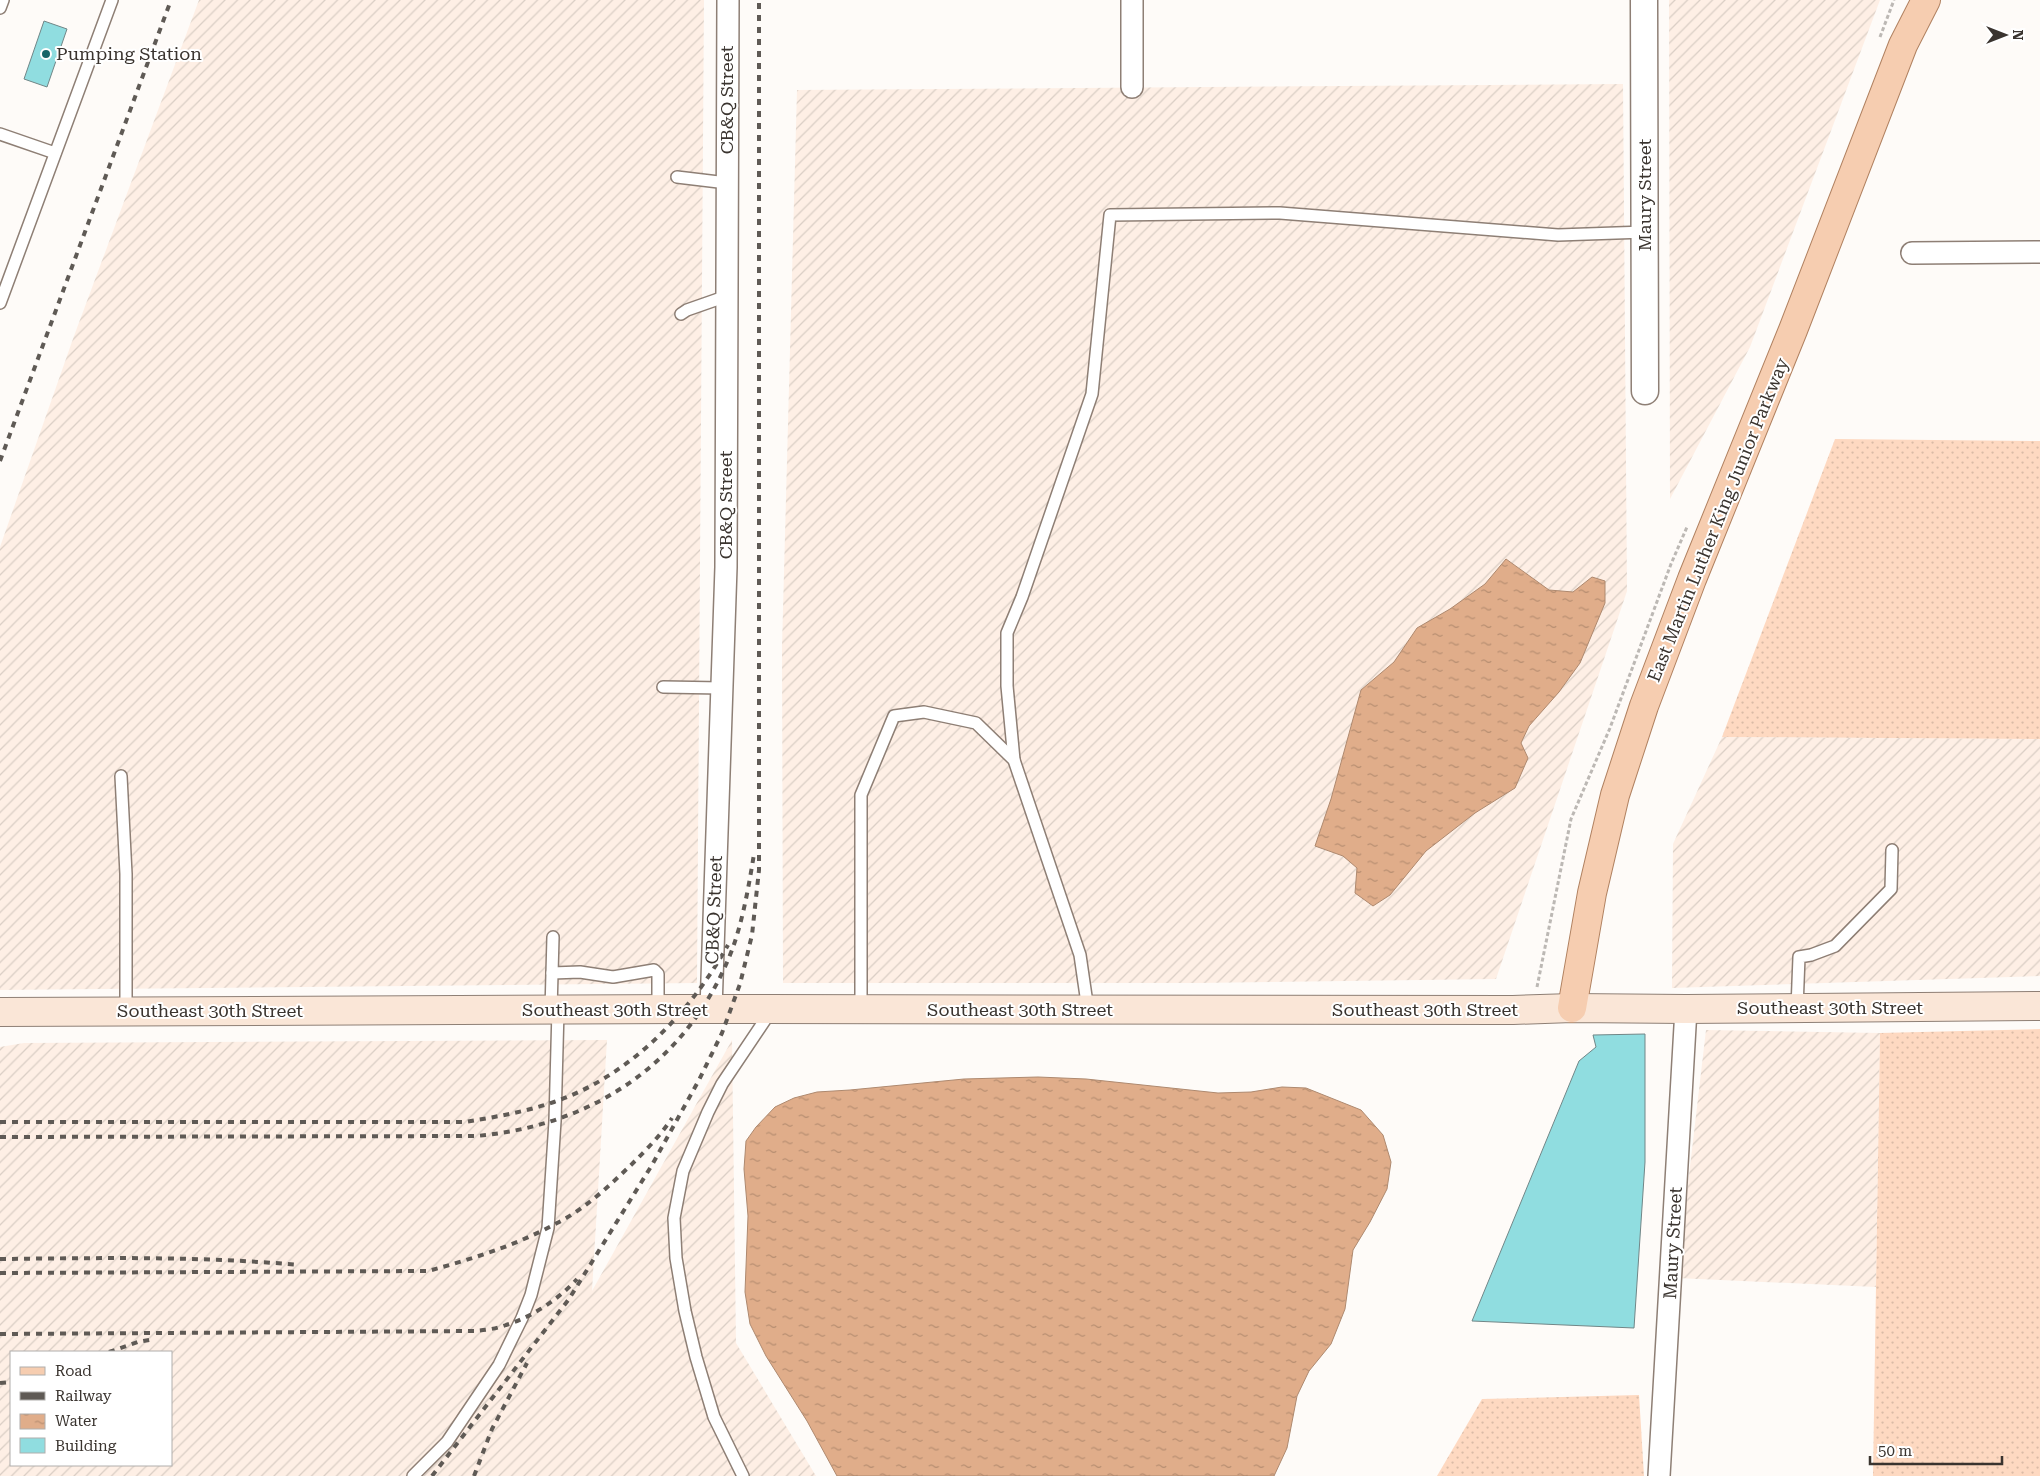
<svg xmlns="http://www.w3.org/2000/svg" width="2040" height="1476" viewBox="0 0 2040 1476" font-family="'Roboto Serif',serif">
<defs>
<pattern id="industrial-furrows" width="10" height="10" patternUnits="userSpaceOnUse" patternTransform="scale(1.25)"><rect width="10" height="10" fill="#feefe5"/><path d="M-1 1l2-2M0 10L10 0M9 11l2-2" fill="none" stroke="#dacec5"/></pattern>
<pattern id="grass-dots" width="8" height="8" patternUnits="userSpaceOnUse" patternTransform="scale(1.25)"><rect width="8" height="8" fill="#fed9c1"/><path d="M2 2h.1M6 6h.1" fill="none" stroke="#dabba6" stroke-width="1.8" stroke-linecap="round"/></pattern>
<pattern id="water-ripples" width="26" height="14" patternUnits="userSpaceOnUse" patternTransform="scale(1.25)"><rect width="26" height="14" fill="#e0ad8a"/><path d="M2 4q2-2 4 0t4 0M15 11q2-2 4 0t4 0" fill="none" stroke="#b78e71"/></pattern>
</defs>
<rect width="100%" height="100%" fill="#fefbf8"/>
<!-- industrial -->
<g fill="url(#industrial-furrows)" fill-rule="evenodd">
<polygon points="199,0 704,0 697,983 0,990 0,547 74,336"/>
<polygon points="1669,0 1880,0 1750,347 1670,499"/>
<polygon points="1623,84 1627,591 1496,979 1199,983 783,983 782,647 797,90"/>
<polygon points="1722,737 2040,739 2040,976 1672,988 1673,844"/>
<polygon points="1706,1030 1880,1033 1876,1287 1677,1278"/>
<path d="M607,1040L592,1291L732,1040L736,1343L816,1476H0V1047L24,1043ZM11,1352H171V1465H11Z"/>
</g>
<!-- grass -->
<g fill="url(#grass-dots)">
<polygon points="1835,439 2040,441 2040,739 1722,737"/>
<polygon points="2040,1029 2040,1476 1873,1476 1880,1033"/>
<polygon points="1639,1395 1644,1476 1437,1476 1482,1399"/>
</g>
<!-- water -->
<g fill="url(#water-ripples)" stroke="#ae896f">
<polygon points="1506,559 1549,590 1573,592 1592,577 1605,581 1605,603 1580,663 1559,692 1529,726 1521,743 1528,758 1515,788 1475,813 1426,851 1390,895 1373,906 1355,893 1357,868 1343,856 1315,846 1331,799 1361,690 1394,662 1417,628 1450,609 1485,584"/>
<polygon points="1038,1077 1086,1079 1218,1093 1251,1092 1282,1087 1306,1088 1361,1110 1383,1135 1391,1162 1387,1189 1370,1222 1353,1250 1345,1309 1331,1344 1309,1371 1297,1396 1287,1448 1274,1476 837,1476 807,1421 766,1356 750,1324 745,1292 748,1216 744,1169 746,1141 756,1127 775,1107 794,1098 817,1092 850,1090 964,1079"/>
</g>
<!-- building -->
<g fill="#90dde0" stroke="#718687">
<polygon points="44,21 67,29 47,87 24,79"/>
<polygon points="1645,1034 1645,1162 1634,1328 1472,1321 1579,1061 1596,1047 1593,1035"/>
</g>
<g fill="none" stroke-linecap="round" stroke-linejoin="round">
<!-- service casing -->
<g stroke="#8e7f75" stroke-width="14">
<g id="service">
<polyline points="0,8 3,0"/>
<polyline points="0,134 55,153"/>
<polyline points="677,177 727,183"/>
<polyline points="0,303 112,0"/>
<polyline points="681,314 687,310 727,296"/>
<polyline points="663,687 722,688"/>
<polyline points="1014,760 1007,686 1007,633 1022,597 1092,394 1110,215 1280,213 1558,235 1645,232"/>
<polyline points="121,776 126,874 126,1012"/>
<polyline points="552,973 580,972 613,977 654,970 658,974 658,1010"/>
<polyline points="1797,1008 1799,957 1811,955 1835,946 1891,889 1892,850"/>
<polyline points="551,1010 553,937"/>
<polyline points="861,1010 861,795 894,716 924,712 976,723 1014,760 1080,955 1088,1010"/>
<polyline points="413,1476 447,1442 499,1365 522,1318 531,1295 548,1228 555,1121 558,1010"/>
<polyline points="743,1476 714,1417 696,1357 685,1311 676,1258 674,1218 683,1171 708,1112 722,1084 771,1011"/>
</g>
</g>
<!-- minor casing -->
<g stroke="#8e7f75" stroke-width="24">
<g id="minor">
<polyline points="1132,0 1132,87"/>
<polyline points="1912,253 2040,252"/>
<polyline points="711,1009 726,567 728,0"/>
<polyline points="1659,1476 1686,1009"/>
</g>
</g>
<!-- tertiary casing -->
<g stroke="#8e7f75" stroke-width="29">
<polyline id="tertiary" points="1644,0 1645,391"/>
</g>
<!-- secondary casing -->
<g stroke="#8e7f75" stroke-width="30">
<polyline id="secondary" points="0,1012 684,1009 1513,1010 1572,1008 1686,1009 2040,1006"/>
</g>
<!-- primary casing -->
<g stroke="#b08160" stroke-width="30">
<polyline id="primary" points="1572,1008 1592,893 1615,795 1644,706 1692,579 1793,330 1903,45 1926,0"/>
</g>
<!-- path -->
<g stroke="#bcb8b4" stroke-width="3" stroke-dasharray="4 2.5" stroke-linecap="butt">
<polyline points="1880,37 1894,0"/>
<polyline points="1537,987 1571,819 1610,728 1671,564 1687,527"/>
</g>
<!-- service -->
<use href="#service" stroke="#fff" stroke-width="11"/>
<!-- minor -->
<use href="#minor" stroke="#fff" stroke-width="21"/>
<!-- tertiary -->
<use href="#tertiary" stroke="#fff" stroke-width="26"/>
<!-- secondary -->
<use href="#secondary" stroke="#fae6d7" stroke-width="28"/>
<!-- primary -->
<use href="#primary" stroke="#f6cdb0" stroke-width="28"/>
<!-- rail -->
<g stroke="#5f5a55" stroke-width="4" stroke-dasharray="6 6" stroke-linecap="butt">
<polyline points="0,461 171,0"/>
<path d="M0,1122H465C495,1117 525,1112 554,1102C630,1076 690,1013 728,945"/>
<path d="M0,1137L476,1136C593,1126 689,1062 732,950C743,920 749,885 754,854"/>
<path d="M0,1259C100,1258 199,1256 299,1265"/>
<path d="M0,1273L428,1271C472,1259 517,1245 557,1223C585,1209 609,1186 632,1164C646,1150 661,1135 672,1118"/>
<path d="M0,1334L475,1331C485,1330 496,1329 506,1325C532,1317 559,1299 577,1279"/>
<polyline points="109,1352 138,1342 154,1339"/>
<polyline points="0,1383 11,1382"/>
<polyline points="432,1476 569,1299 652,1165 699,1080 722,1033 740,984 752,935 759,870 759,0"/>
<polyline points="474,1476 492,1429 527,1363"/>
</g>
</g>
<!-- markers -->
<circle fill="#166568" stroke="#fff" stroke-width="2" cx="46" cy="54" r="5"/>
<g text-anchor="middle" stroke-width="4" stroke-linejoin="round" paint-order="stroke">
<!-- poi labels -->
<g font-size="18" fill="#3a342f" stroke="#fff" text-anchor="start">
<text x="56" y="60">Pumping Station</text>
</g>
<!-- street labels -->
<g font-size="18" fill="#3a342f" stroke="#fff">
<text transform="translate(727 100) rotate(-90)" y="6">CB&amp;Q Street</text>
<text transform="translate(1645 195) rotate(-90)" y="6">Maury Street</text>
<text transform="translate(726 505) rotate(-90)" y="6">CB&amp;Q Street</text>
<text transform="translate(1718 520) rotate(-68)" y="6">East Martin Luther King Junior Parkway</text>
<text transform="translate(714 910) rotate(-88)" y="6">CB&amp;Q Street</text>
<text x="1830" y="1014">Southeast 30th Street</text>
<text x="615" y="1016">Southeast 30th Street</text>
<text x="1020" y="1016">Southeast 30th Street</text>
<text x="1425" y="1016">Southeast 30th Street</text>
<text x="210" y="1017">Southeast 30th Street</text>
<text transform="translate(1673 1243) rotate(-87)" y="6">Maury Street</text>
</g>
</g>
<!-- legend -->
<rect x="10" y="1351" width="162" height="115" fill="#ffffff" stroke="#b0aeac"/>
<rect x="20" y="1367" width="25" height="8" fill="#f6cdb0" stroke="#b0aeac"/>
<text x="55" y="1376" font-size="15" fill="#3a342f">Road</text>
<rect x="20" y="1392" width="25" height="8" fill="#5f5a55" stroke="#b0aeac"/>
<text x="55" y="1401" font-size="15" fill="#3a342f">Railway</text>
<rect x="20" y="1414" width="25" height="15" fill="url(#water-ripples)" stroke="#b0aeac"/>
<text x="55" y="1426" font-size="15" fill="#3a342f">Water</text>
<rect x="20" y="1438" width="25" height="15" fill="#90dde0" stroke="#b0aeac"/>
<text x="55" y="1451" font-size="15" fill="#3a342f">Building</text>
<!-- north arrow -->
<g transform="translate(2005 35) rotate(90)" stroke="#ffffff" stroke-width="4" paint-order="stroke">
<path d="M0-4L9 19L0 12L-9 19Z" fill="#3a342f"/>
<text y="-8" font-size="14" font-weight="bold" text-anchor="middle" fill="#3a342f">N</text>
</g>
<!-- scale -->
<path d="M1870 1456v8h132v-8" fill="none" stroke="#3a342f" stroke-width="2.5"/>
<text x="1878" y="1456" font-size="15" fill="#3a342f" stroke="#ffffff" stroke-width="4" paint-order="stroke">50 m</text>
</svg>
